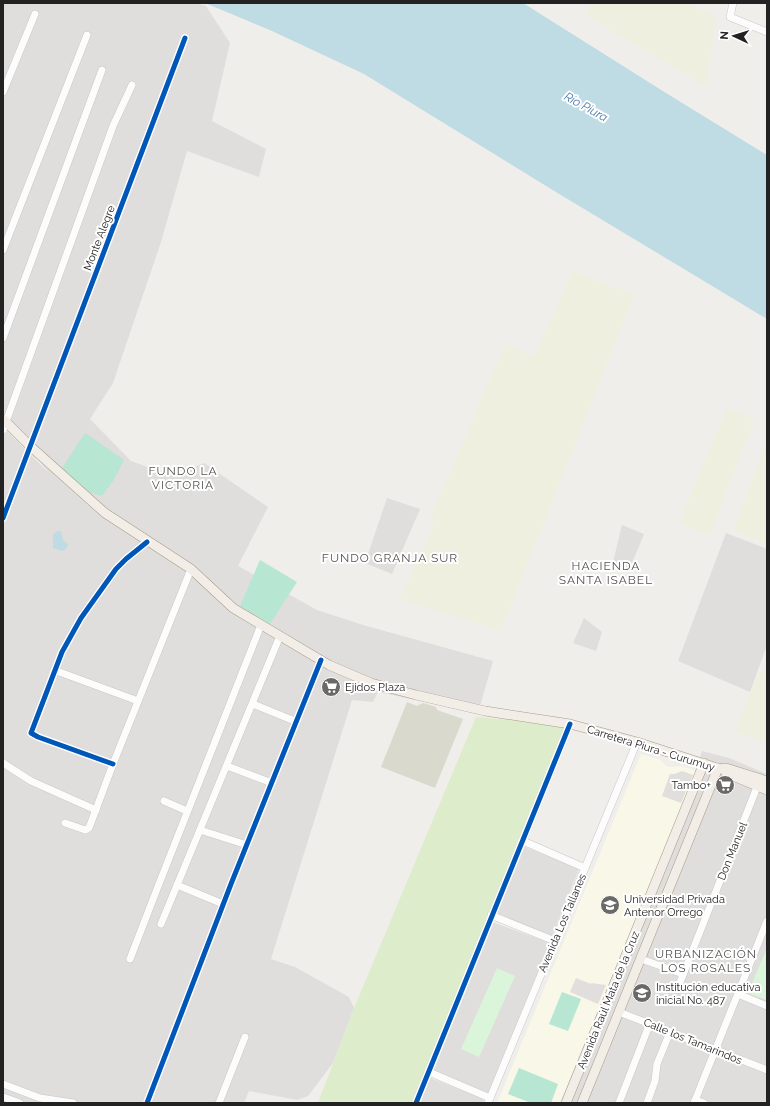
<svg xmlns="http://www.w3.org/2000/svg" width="770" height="1106" viewBox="0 0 770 1106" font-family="Raleway,sans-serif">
<rect width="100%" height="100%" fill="#f0eeeb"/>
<!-- residential -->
<g fill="#dfdedc">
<polygon points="3,3 197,3 206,6 230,43 212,121 266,149 259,177 187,151 161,242 113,383 90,419 131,461 173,476 204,463 268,507 238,566 317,610 363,625 493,661 478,713 378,692 373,702 352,700 271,959 295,967 349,997 354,1008 333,1063 308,1096 297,1100 249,1091 244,1103 3,1103 3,427 49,473 3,414"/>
<polygon points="387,498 420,509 392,574 365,563"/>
<polygon points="622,525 644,534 630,568 613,562"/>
<polygon points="726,533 767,549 767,645 750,692 678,661"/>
<polygon points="584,618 602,632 596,651 573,643"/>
<polygon points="702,751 729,758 767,774 767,1103 560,1103 696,771"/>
<polygon points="523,846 579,869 552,936 496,914"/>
<polygon points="492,922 550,943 488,1093 434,1070"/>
<polygon points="430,1078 484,1099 482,1103 420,1103"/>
</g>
<!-- education -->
<polygon fill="#f8f7e8" points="641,754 661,760 666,766 671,767 682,766 696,771 560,1103 497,1103"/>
<!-- construction -->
<polygon fill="#d9d9cd" points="407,702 417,706 423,703 436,707 437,710 463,719 435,788 381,767"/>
<!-- farmland -->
<g fill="#efefdf">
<polygon points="590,3 685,3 716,17 706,86 586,15"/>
<polygon points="573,271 634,295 501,631 399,599 435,523 429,521 505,344 534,357"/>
<polygon points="726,409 755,419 710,535 679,523"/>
<polygon points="767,441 767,544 733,531"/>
<polygon points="760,671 767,673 767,743 736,732 739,719"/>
</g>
<!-- grass -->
<polygon fill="#ddeccb" points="476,717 523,721 566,728 412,1103 318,1103 354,1008"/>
<!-- park -->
<g fill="#daf5da">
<polygon points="767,948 767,1000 748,993"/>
<polygon points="497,968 515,976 479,1057 461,1049"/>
</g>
<!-- pitch -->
<g fill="#b7e6d2">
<polygon points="85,433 124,460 113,481 102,496 89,492 62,468"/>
<polygon points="260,560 297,582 270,624 240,606"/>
<polygon points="562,992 581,999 568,1031 549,1024"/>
<polygon points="519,1068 558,1084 551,1103 531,1103 508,1094"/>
</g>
<!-- parking -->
<g fill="#e0dfde">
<polygon points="322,665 352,680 349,687 319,672"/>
<polygon points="682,771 693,775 681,803 662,796 670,774 675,774"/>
<polygon points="576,978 591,984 591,983 606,985 598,1004 570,992"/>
</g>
<!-- water -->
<g fill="#bfdbe3">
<polygon points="205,3 523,3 666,93 767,155 767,319 551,189 364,74 272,31"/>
<polygon points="57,531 61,531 63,540 68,544 66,549 62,551 53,548 53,534"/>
</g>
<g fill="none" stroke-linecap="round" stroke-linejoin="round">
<!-- minor casing -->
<g stroke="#c9c8c7" stroke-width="8">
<g id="minor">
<polyline points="733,3 730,17 767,32"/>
<polyline points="3,92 35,14"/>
<polyline points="3,250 87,35"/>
<polyline points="3,338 102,70"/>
<polyline points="3,430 113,126 132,85"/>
<polyline points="3,518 185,38"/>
<polyline points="54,670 138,701"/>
<polyline points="253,704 297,722"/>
<polyline points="3,763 31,781 96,810"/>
<polyline points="113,764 38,737 31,733 62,652 81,618 116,569 126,559 147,542"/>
<polyline points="227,766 272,783"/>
<polyline points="164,801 187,811"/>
<polyline points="65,823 85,830 89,828 113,764 191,569"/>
<polyline points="200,830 247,845"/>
<polyline points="523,841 585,868"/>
<polyline points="177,885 223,904"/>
<polyline points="491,915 555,941"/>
<polyline points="161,924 280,636"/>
<polyline points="130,959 157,889 261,625"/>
<polyline points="641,959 683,974"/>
<polyline points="677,990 759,782"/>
<polyline points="738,994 767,1006"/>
<polyline points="619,1012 767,1070"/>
<polyline points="429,1072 490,1098"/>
<polyline points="3,1084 40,1098 73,1103"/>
<polyline points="3,1097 20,1103"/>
<polyline points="695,1100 704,1103"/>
<polyline points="147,1103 231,884 321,660"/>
<polyline points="219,1103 245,1037"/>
<polyline points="416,1103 570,724"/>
<polyline points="488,1103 637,742"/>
<polyline points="619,1103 650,1023"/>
<polyline points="647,1103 655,1081 657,1064 670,1032"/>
<polyline points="694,1103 767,921"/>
</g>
</g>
<!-- major casing -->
<g stroke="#a79c86" stroke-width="10">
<g id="major">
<polyline points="3,419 30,446 105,513 191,569 233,608 329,665 371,683 416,695 485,711 570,724 637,742 720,769 726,768 767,781"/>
<polyline points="726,773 767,790"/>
<polyline points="566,1103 704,763"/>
<polyline points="582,1103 718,768"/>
</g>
</g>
<!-- minor -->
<use href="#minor" stroke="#fdfcfc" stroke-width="7"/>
<!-- major -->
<use href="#major" stroke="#f3ede7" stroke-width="9"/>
<!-- cycleway casing -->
<g stroke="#fff" stroke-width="8">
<g id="cycleway">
<polyline points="3,518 185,38"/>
<polyline points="113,764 38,737 31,733 62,652 81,618 116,569 126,559 147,542"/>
<polyline points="147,1103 231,884 321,660"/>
<polyline points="416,1103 570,724"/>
</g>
</g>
<!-- cycleway -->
<use href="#cycleway" stroke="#0057b8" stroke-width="5"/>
</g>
<!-- icons -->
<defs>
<g id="supermarket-disc" transform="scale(1)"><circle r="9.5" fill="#6a6968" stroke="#fff"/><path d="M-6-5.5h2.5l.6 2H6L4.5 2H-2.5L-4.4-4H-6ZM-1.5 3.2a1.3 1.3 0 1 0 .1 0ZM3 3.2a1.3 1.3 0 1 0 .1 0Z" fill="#fff"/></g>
<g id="university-disc" transform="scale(1)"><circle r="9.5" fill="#6a6968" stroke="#fff"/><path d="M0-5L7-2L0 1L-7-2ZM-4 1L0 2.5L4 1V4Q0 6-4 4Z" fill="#fff"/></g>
<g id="school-disc" transform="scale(1)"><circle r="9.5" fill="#6a6968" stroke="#fff"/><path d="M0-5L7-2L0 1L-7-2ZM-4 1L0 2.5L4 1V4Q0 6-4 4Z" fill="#fff"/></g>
</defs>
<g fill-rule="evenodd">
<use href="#supermarket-disc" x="331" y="687"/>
<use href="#supermarket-disc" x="725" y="785"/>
<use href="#university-disc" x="610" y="905"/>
<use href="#school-disc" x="642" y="993"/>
</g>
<g text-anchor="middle" stroke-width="4" stroke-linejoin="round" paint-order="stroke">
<!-- street labels -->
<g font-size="11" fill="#222" stroke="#fff">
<text transform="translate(99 238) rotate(-69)" y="4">Monte Alegre</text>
<text transform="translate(651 748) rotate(17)" y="4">Carretera Piura - Curumuy</text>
<text transform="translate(732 851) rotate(-68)" y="4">Don Manuel</text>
<text transform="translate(562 923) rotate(-67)" y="4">Avenida Los Tallanes</text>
<text transform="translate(608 1000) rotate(-68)" y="4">Avenida Raúl Mata de la Cruz</text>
<text transform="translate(693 1041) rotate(22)" y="4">Calle los Tamarindos</text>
</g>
<!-- poi labels -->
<g font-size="11" fill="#222" stroke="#fff" text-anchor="start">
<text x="345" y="691">Ejidos Plaza</text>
<text x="711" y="789" text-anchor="end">Tambo+</text>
<text x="624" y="903">Universidad Privada<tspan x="624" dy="13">Antenor Orrego</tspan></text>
<text x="656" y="991">Institución educativa<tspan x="656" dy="13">inicial No. 487</tspan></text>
</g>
<!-- water labels -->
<g font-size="12" font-style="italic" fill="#4a7aab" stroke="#fff">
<text transform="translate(586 107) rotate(29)" y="4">Río Piura</text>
</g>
<!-- neighbourhood labels -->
<g font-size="12" letter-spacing="1" fill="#555" stroke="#fff">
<text x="183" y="475">FUNDO LA<tspan x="183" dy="14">VICTORIA</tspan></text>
<text x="390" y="562">FUNDO GRANJA SUR</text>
<text x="606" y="570">HACIENDA<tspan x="606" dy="14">SANTA ISABEL</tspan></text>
<text x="706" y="958">URBANIZACIÓN<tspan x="706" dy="14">LOS ROSALES</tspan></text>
</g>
</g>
<!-- border -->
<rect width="770" height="1106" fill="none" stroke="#222222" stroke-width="8"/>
<!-- north arrow -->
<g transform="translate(734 36) rotate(274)" stroke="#ffffff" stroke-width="3" paint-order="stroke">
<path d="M0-3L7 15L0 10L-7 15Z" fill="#222222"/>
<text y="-6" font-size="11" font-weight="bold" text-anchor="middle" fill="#222222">N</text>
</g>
</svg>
